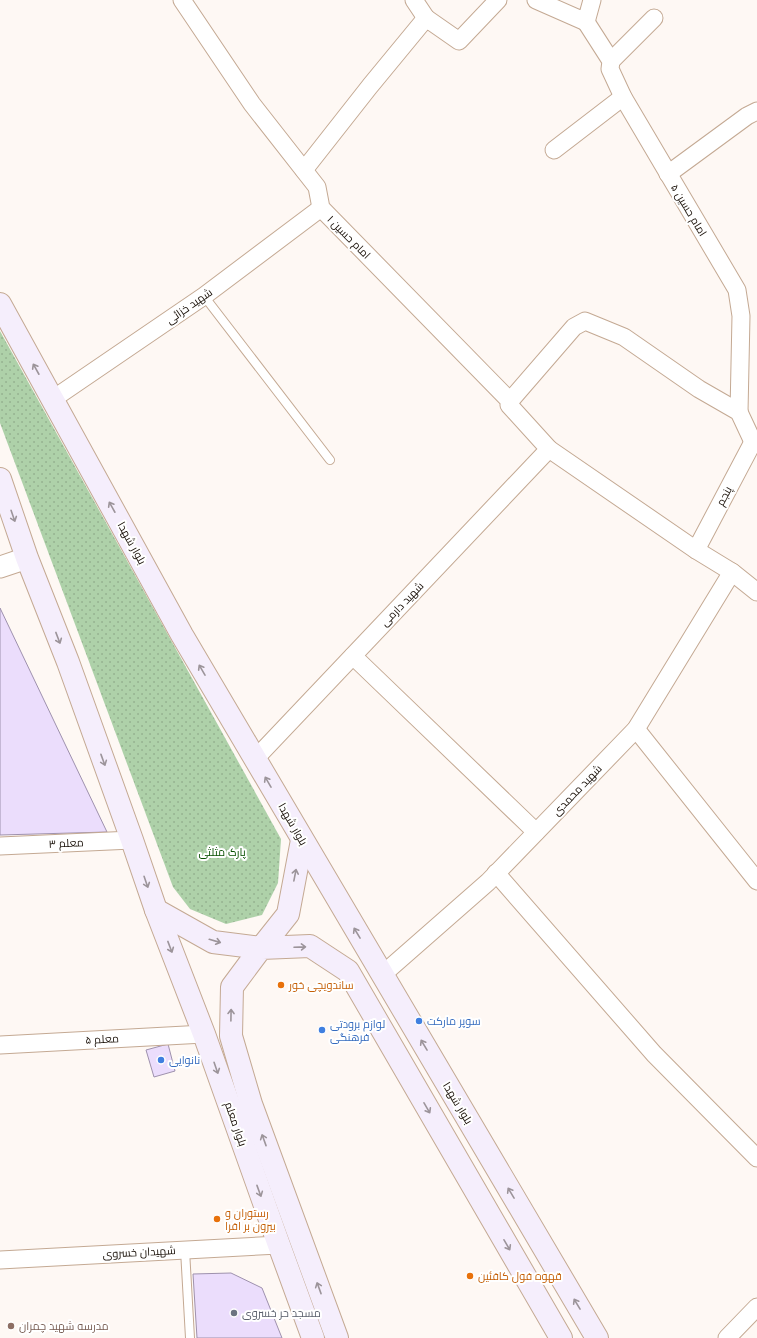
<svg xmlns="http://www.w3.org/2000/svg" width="757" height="1338" viewBox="0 0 757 1338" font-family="Mulish,Cairo,sans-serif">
<defs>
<pattern id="park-dots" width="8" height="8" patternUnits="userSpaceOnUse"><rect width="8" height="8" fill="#aed1a9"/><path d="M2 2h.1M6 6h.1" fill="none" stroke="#95b290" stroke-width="1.8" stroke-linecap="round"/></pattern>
</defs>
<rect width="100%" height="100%" fill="#fef8f4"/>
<!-- park -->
<polygon fill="url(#park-dots)" points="0,331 281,839 278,883 262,915 226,924 190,909 173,887 0,423"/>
<!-- building -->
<g fill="#ebddfc" stroke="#9e91ad">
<polygon points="0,608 107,832 0,835"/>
<polygon points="168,1044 175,1071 154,1077 146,1050"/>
<polygon points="231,1273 262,1288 282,1338 197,1338 193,1274"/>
</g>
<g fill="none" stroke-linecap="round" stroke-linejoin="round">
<!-- service casing -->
<g stroke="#c4a993" stroke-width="10">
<g id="service">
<polyline points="204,296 330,460"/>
<polyline points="185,1250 190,1338"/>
</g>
</g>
<!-- minor casing -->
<g stroke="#c4a993" stroke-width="19">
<g id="minor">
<polyline points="182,0 252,104 317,187 321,208 510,401 509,405 549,449 696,550 732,572 757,592"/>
<polyline points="414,0 426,18"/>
<polyline points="536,0 586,22 592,0"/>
<polyline points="586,22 611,61 610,69 623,97 737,290 741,316 739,412"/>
<polyline points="611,61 654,18"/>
<polyline points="554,150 623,97"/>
<polyline points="304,170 370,86 426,18 459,41 498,0"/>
<polyline points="668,174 747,116 757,111"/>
<polyline points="53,399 204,296 321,208"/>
<polyline points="510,401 574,327 585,321 624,337 699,389 739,412 753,442"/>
<polyline points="696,550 753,442"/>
<polyline points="353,656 536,832"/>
<polyline points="636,729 757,881"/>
<polyline points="255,759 549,449"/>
<polyline points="0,846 132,840"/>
<polyline points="496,873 654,1054 757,1158"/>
<polyline points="382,975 488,882 636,729 732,572"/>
<polyline points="0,1045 204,1034"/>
<polyline points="0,1260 279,1245"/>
<polyline points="727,1338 757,1307"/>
</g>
</g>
<!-- tertiary casing -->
<g stroke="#c4a993" stroke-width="23">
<polyline id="tertiary" points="0,567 27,558"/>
</g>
<!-- secondary casing -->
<g stroke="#c4a993" stroke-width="24">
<g id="secondary">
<polyline points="0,304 182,635 597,1338"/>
<polyline points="0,479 27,558 68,662 132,840 156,910 204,1034 279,1245 313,1338"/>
<polyline points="156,910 213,942 261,948 288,914 302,840"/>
<polyline points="337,1338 251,1104 231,1036 232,987 261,948 310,946 348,971 561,1338"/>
</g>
</g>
<!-- service -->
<use href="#service" stroke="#fff" stroke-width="8"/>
<!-- minor -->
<use href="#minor" stroke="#fff" stroke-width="17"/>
<!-- tertiary -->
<use href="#tertiary" stroke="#fff" stroke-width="21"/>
<!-- secondary -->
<use href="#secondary" stroke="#f5eefc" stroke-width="22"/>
</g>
<!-- one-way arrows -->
<defs><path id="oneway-shaft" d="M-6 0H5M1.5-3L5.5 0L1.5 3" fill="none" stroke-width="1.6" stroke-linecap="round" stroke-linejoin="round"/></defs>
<g stroke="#9c949a">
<use href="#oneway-shaft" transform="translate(36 369) rotate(-119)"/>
<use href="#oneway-shaft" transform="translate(112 507) rotate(-119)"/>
<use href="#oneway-shaft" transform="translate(13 516) rotate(71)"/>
<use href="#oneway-shaft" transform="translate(58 638) rotate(69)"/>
<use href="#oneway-shaft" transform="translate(202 670) rotate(-120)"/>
<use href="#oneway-shaft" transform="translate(103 760) rotate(70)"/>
<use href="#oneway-shaft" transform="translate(268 782) rotate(-120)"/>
<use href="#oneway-shaft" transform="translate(295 875) rotate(-79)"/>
<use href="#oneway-shaft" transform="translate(146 882) rotate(71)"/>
<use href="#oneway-shaft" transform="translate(357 933) rotate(-121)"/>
<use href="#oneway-shaft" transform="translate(215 941) rotate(16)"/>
<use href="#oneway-shaft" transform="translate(170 947) rotate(69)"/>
<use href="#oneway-shaft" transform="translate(300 947) rotate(-2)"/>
<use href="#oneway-shaft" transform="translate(231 1015) rotate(-89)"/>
<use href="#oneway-shaft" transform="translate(424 1045) rotate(-121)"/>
<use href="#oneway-shaft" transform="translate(216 1068) rotate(71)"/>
<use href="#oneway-shaft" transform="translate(427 1108) rotate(60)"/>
<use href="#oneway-shaft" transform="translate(264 1140) rotate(-110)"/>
<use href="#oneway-shaft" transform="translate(259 1191) rotate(70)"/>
<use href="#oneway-shaft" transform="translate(511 1193) rotate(-121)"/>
<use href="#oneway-shaft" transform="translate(507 1245) rotate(60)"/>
<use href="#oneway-shaft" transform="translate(319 1288) rotate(-110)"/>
<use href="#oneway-shaft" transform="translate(577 1304) rotate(-121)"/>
</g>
<!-- markers -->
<g fill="#e8710a" stroke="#fff" stroke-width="1.5">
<circle cx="281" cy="985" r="4"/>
<circle cx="217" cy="1219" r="4"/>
<circle cx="470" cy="1276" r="4"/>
</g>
<g fill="#3f7fe0" stroke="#fff" stroke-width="1.5">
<circle cx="419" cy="1021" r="4"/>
<circle cx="322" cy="1030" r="4"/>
<circle cx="161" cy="1060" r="4"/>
</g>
<circle fill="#6b7280" stroke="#fff" stroke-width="1.5" cx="234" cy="1313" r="4"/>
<circle fill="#8d6e63" stroke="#fff" stroke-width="1.5" cx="11" cy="1326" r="4"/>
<g text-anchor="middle" stroke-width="4" stroke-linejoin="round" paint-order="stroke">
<!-- street labels -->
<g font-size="11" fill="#170e06" stroke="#fff">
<text transform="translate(689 210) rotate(59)" y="4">امام حسین ۵</text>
<text transform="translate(349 237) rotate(45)" y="4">امام حسین ۱</text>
<text transform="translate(189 306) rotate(-35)" y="4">شهید خزائی</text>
<text transform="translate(724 496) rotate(-62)" y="4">پنجم</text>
<text transform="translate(132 543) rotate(61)" y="4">بلوار شهدا</text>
<text transform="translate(402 604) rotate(-46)" y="4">شهید دارمی</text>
<text transform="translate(577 790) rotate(-46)" y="4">شهید محمدی</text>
<text transform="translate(293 824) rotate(60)" y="4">بلوار شهدا</text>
<text transform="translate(66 843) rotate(-3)" y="4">معلم ۳</text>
<text transform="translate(102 1039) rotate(-3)" y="4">معلم ۵</text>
<text transform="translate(458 1103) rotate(59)" y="4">بلوار شهدا</text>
<text transform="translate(236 1124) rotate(71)" y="4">بلوار معلم</text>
<text transform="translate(139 1252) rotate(-3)" y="4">شهیدان خسروی</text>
</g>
<!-- park labels -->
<g font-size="11" fill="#075000" stroke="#fff">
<text x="222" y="856">پارک مثلثی</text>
</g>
<!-- food labels -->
<g font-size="11" fill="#c56008" stroke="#fff" text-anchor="start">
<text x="289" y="989">ساندویچی خور</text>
<text x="225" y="1217">رستوران و<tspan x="225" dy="13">بيرون بر افرا</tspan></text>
<text x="478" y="1280">قهوه فول کافئین</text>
</g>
<!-- shop labels -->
<g font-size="11" fill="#366cbe" stroke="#fff" text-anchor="start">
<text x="427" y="1025">سوپر مارکت</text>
<text x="330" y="1028">لوازم برودتی<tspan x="330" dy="13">فرهنگی</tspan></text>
<text x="169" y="1064">نانوایی</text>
</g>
<!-- worship labels -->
<g font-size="11" fill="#5b616d" stroke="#fff" text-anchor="start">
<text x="242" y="1317">مسجد حر خسروی</text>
</g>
<!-- education labels -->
<g font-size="11" fill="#785e54" stroke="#fff" text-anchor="start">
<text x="19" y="1330">مدرسه شهید چمران</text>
</g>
</g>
</svg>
